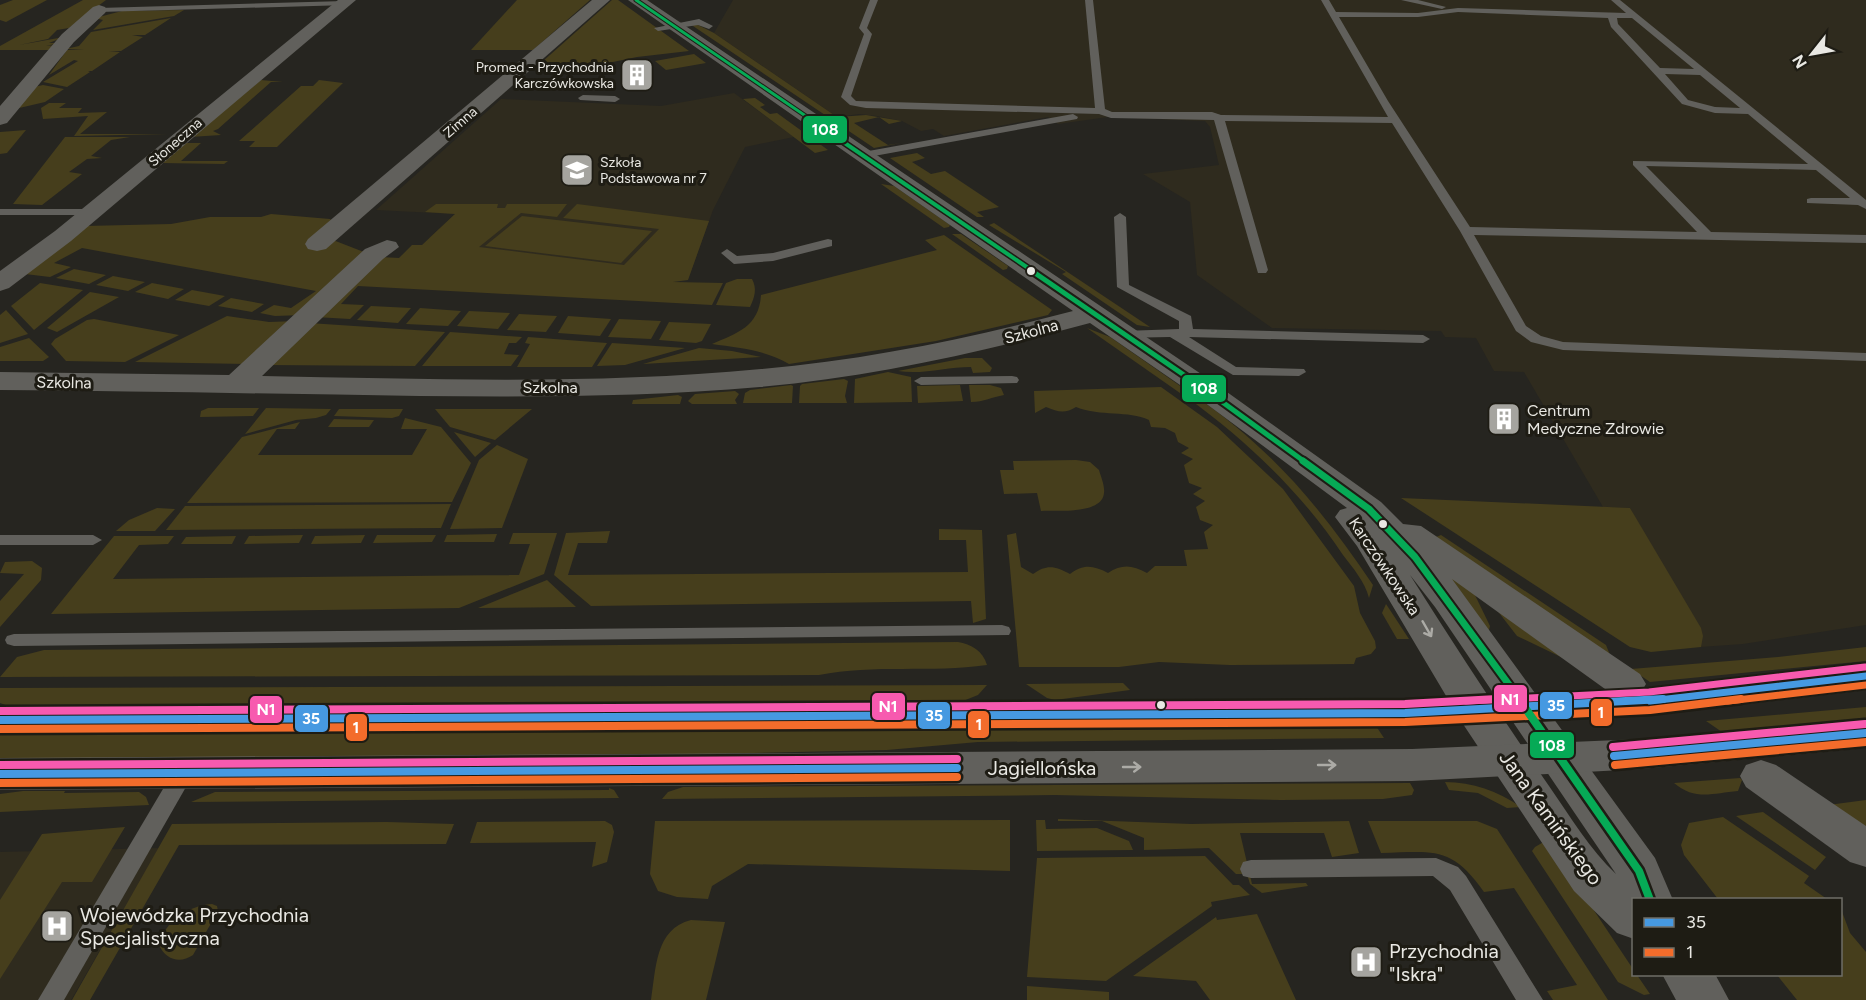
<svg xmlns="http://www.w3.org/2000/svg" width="1866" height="1000" viewBox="0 0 1866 1000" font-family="Figtree,sans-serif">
<rect width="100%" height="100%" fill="#262520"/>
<!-- built -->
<g fill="#2f2b1e">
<polygon points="733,0 1866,0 1866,625 1743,644 1700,647 1630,508 1603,507 1524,372 1494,371 1476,338 1445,337 1441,331 1272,328 1197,275 1190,202 1143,174 1219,165 1210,127 1205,121 1108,117 1058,124 1048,117 944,136 933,129 921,131 902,121 877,116 859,114 837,117 714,33"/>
<polygon points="734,93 794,137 745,147 713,210 688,280 505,263 429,238 455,214 376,210 501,99 661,106"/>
<polygon points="159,848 71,1000 0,1000 0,852"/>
</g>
<!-- green -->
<g fill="#463e1c">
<polygon points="13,0 47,0 6,22 0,20 0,5"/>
<polygon points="83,0 106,0 69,28 57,30 48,39 19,45 64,37 49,43 59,43 46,46 56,45 53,50 0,50 0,46"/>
<polygon points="517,0 590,0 533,50 471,50"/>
<polygon points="612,0 618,0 689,51 637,57 574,70 533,70"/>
<polygon points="184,10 174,16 93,30 103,20 95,18 122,11"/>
<polygon points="171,18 145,35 132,35 143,37 121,51 109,51 120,52 92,71 88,71 90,72 67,87 43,82 78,61 74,60 49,75 67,50 84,49 65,49 79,46 91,32"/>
<polygon points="694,23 714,33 837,117 866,115 902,121 889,124 879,117 854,123 888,145 901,143 874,148 690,24"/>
<polygon points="694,54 706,63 666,70 655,61"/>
<polygon points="261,80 283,82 271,82 218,129 213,131 221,135 190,137"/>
<polygon points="319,80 343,83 277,147 249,147 255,141 239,141 301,86 313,86"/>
<polygon points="43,85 64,89 45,102 15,109 34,87"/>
<polygon points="755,98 765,105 760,107 770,114 777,113 828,150 815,153 743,99"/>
<polygon points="49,103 66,103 59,108 82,108 78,113 107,112 80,134 168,134 74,136 88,116 43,119 41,108"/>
<polygon points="26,130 7,153 0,154 0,132"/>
<polygon points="65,137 130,137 111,140 91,156 102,158 87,159 69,172 82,174 42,205 13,204"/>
<polygon points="185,143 201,143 181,161 228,161 224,164 161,163"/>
<polygon points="917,153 925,158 912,162 931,174 945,171 999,207 977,212 984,217 977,217 890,158"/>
<polygon points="881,184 894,186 950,225 949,227 944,228"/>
<polygon points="436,204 498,204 497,208 505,208 507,204 567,204 557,217 521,213 479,247 624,265 659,229 563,218 577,204 709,221 688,280 673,282 723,283 712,305 358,286 341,304 364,305 350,319 315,317 380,257 399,258 412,245 422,245 455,214 425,212"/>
<polygon points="271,214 330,219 333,222 333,240 369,254 303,315 275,316 260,313 274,305 291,308 316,291 82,248 54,263 71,267 50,277 25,274 85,226 171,224 210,217 261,217"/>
<polygon points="522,216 652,231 621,263 485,246"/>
<polygon points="994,223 1150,327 1137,325 1062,274 1066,272 989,225"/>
<polygon points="952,234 961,234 1008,266 1007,269 1003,270"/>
<path d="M944,235L1052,310L1048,315L936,341L789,364C766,350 739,348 712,344C737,333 759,327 761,295L937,250L925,240Z"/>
<polygon points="74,269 106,275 89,284 56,278"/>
<polygon points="113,276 145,282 128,291 96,285"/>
<path d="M737,279H752C757,289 755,296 750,307L716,305L726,283Z"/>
<polygon points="40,283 83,290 34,330 11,306"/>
<polygon points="152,283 184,289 168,299 135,292"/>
<polygon points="192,290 225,296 209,306 175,300"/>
<polygon points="90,292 119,297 57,332 47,328"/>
<polygon points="231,298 264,304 252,312 218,306"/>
<polygon points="371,306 411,308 398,323 357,320"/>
<polygon points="420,308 461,311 448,326 406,324"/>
<polygon points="6,310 28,334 0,343 0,315"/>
<polygon points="469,311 510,313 498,329 457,326"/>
<polygon points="519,314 557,316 546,332 507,330"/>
<polygon points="227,316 269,322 297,321 247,364 135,362"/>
<polygon points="568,316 611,319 600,336 558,333"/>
<polygon points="94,319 179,335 125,362 66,361 51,344 55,339 87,320"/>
<polygon points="619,319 661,321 651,339 608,337"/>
<polygon points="669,322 711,324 702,341 696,343 659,340"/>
<polygon points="309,323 445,332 415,366 264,365"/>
<polygon points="1087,328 1110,337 1186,390 1180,393"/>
<polygon points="450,332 522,337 516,343 509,343 504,354 519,355 511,366 422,366"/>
<polygon points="528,337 607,343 592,367 517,367 530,344 525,343"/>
<polygon points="29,338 49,357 43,361 0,361 0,347"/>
<polygon points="612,343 685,348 625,365 597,366"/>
<polygon points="699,348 732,351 761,357 643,364"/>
<path d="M965,358H982L992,368L990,372L973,373L971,367C946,367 923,375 898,371Z"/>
<polygon points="888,372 911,377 912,402 854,403 855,379"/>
<polygon points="844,379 848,381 845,396 847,403 799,403 800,386 802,384"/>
<polygon points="791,385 793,386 792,403 743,403 745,393 750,390"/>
<polygon points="960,385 963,401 918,403 917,386"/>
<path d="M969,385H990L1001,388L1004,395C992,397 984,402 971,402Z"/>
<path d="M1161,387L1217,427L1283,489L1354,586L1360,613L1375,641L1376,648L1371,654L1356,658L1354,664L1230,665L1159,662L1119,667H1019L1007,535L1016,533L1021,567L1033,574C1047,564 1055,566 1070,574C1083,564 1093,565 1108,573C1122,564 1132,565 1147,573L1155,566H1187L1184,550L1208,549L1204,532L1213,525L1200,520L1196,507L1205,501L1193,494L1202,488L1189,483L1184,465L1193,459L1181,453L1189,448L1178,442L1175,433L1165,428L1151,427L1149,420C1128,410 1101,417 1076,407C1065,414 1058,412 1046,407L1035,413L1034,391Z"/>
<polygon points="735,391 739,394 735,400 737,404 692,404 688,401 695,394"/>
<polygon points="678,395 682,397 680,404 632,404 633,400"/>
<path d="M1195,396C1271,448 1322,509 1373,585L1369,598C1365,582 1353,568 1343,555C1301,492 1249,443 1188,398Z"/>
<polygon points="208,408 259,408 253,416 200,417 201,411"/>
<polygon points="266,408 331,409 326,415 316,418 296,420 245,434"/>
<polygon points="339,409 403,409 399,416 392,418 334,416"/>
<polygon points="435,409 532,409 495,440 450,427"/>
<polygon points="405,418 441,427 471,463 452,502 187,503 242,437 300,422 295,429 277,429 258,455 412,455 427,429 401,429"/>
<polygon points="334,419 374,420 369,427 328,427"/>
<polygon points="454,432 491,443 475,457"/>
<polygon points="497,445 528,459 502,528 450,529 479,460"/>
<path d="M1076,460L1090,462L1099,470C1101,477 1105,486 1104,493C1102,515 1056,510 1041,511L1037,493L1004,494L1000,470H1014L1013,461Z"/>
<polygon points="1401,498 1630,508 1701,628 1703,636 1701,647 1651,652 1630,647"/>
<polygon points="451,504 441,528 166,530 185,506"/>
<polygon points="157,508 175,509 155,531 116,531 129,520"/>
<polygon points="939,529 982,530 986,619 973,623 971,601 591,606 554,575 566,533 610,531 607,543 578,543 568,575 968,572 966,540 939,540"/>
<polygon points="513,533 557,533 544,574 459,608 51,614 114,536 174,536 168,544 139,545 113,579 519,575 530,544 509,544"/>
<polygon points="497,534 494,542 444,542 447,535"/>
<polygon points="303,535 299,543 244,544 249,536"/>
<polygon points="365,535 361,543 311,544 315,536"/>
<polygon points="377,535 436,535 432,542 373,543"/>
<polygon points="1441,535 1606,645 1610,655 1436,537"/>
<polygon points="236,536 232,544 181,544 186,537"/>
<polygon points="32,561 42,568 41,580 0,627 0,601 24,574 0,573 5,562"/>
<polygon points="1446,572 1473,591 1490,626 1489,630 1486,631"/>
<polygon points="547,580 576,607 478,608"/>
<polygon points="1386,604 1409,639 1397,639 1382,613"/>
<polygon points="1493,605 1565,659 1517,636"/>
<path d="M958,642C971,644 983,651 987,665C931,673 874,664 819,675L0,677L17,657L44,650Z"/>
<polygon points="1866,647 1866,661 1650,682 1631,669 1778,657"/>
<polygon points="1123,683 1130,690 1055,700 1047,698 1026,684"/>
<polygon points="987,685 978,695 963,701 8,706 0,703 0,688"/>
<polygon points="1866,707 1866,719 1722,732 1706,721"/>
<polygon points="1376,726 1384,738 978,742 887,750 710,754 0,760 0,735"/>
<path d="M1740,778L1742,780L1738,791C1713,793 1695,801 1674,783Z"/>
<path d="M1445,782C1473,782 1497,791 1521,807L1507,808L1478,793L1449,790Z"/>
<polygon points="1410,783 1414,790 1412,795 1383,799 1281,800 1055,795 662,799 668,792 683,787"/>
<polygon points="609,788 614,790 619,798 191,802 215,792 609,790"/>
<polygon points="23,791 65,791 64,793 139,792 146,797 149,805 0,812 0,794"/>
<polygon points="1866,800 1866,830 1828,805"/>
<polygon points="1763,812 1826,857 1815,870 1736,816"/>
<polygon points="1723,817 1809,876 1804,883 1827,899 1718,899 1684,855 1681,845 1689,823"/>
<polygon points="1058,819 1191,824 1349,821 1359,853 1332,857 1324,833 1240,833 1252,884 1306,883 1308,886 1262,893 1250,884 1247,874 1236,874 1209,848 1144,850 1144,838 1102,821 1058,821"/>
<polygon points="1010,820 1010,871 748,864 712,886 708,899 677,897 658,891 650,874 655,821"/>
<polygon points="1036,820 1045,820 1046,829 1097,828 1129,841 1133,850 1037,851"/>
<polygon points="605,821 612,825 614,832 607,862 592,867 596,842 470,843 477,822"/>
<path d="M1368,821H1477L1497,829L1608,1000H1553L1547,991L1577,985L1514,888L1484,892C1451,845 1433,852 1381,853Z"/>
<polygon points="387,822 454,824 446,844 179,845 90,1000 72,1000 172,824"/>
<polygon points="125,827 92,882 62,882 0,979 0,900 42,834"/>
<polygon points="1547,840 1633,969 1634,974 1637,975 1650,994 1644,995 1618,982 1532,851 1535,847"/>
<polygon points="1205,856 1233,885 1239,885 1250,895 1211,902 1212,906 1106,981 1027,977 1037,858"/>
<path d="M212,904L217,906L218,911L193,955C180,964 166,960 159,945C165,921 187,906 212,904Z"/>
<polygon points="1841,909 1850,933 1866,952 1866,1000 1797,1000 1777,975 1840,974"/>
<polygon points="1257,914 1296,1000 1210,1000 1196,981 1133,976 1216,917 1217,920"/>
<path d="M691,920L725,922L706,1000H651C656,969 655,929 691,920Z"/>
<polygon points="1027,986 1109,992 1109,1000 1027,1000"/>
</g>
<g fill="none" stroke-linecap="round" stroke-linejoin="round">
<!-- lane -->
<g fill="#61605c" fill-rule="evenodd">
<path d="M870,0H878L867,28L872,34L851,96L856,101L1095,108L1085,0H1093L1105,109L1112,112H1212L1221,115L1388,117L1321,0H1329L1336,12L1418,13L1458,8L1626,13L1611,0H1620L1866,200V209L1858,205L1807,203V199L1811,198H1850L1816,170L1646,166L1711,232L1866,235V243L1474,235L1526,326L1541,336L1563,342L1866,353V361L1563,350L1531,342L1516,331L1460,231L1392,123L1225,121L1268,270L1266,273H1258L1214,120L1111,118L1099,114L866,108L850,105L841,97L864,34L859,28ZM1458,12L1608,18L1611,27L1682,104L1715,113L1748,114L1808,164L1633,161V165L1697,232L1470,227L1388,101L1339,17H1418ZM1617,18H1632L1694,69L1660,68L1618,24ZM1665,74L1700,75L1740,108L1715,107L1688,100Z"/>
<polygon points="1401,0 1418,0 1446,7 1442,9"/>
<polygon points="345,1 348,5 99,12 95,10 99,8"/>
<polygon points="699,19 713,26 709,29 698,25 658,31 654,28"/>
<polygon points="583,95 615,96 620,99 615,102 580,100 578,98"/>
<polygon points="1073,114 1078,117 1077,119 863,158 858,155 863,152"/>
<polygon points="0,209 91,209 97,212 91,215 0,215"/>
<polygon points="1120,213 1126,217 1129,285 1191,316 1193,329 1423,335 1430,339 1423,343 1189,337 1236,367 1304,369 1306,372 1299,376 1233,375 1170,337 1119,338 1117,335 1124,331 1179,329 1179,321 1117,287 1114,217"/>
<polygon points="828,239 832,240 832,246 773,261 734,264 721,253 727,249 737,256 773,253"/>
<polygon points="1012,376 1017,377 1019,380 1017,383 921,385 914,381 921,377"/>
<polygon points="0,535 93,535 102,540 93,545 0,545"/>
<polygon points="1002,625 1009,627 1011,631 1009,635 14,646 7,644 5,640 7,636 14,634"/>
<polygon points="183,765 190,767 194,773 64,1000 38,1000 176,767"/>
<polygon points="1436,858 1458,867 1466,876 1543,1000 1516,1000 1450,890 1433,876 1251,878 1243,876 1240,869 1243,862 1251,860"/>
</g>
<!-- street -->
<g fill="#61605c" fill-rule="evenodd">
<polygon points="338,0 356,0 71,241 9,288 0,291 0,271 55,231"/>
<polygon points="592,0 610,0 326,249 317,251 308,249 305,244 308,239"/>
<path d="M628,0H647L1213,382L1381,502L1403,524L1421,526L1640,674L1646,684L1640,694L1626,698L1612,694L1452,579L1655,858L1673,900H1634V939L1617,933L1574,891L1461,721L1357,546L1335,517L1340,510L1347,508L1193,394L1090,323C982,352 872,377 760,387C647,397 532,397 419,396C279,394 140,391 0,390V372L229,375L365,249L387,240L396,242L399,247L383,259L262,376C428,379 595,385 761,369C866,360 971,338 1073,311ZM1410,575L1435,607L1616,874C1590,850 1570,816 1549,786C1501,717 1455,646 1410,575Z"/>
<polygon points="99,5 105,7 107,10 105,13 74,42 7,123 0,125 0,106 62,34 93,7"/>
<polygon points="1761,760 1776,765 1866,826 1866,867 1850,862 1746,787 1740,776 1746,765"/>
<polygon points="1662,974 1715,974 1729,1000 1676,1000"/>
</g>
<!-- secondary -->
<g fill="#61605c" fill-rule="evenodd">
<polygon points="1866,662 1866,690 1650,715 1405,727 0,735 0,705 1405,699 1650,687"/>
<polygon points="1866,718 1866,748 1641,769 1412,781 0,790 0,758 1412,749 1641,739"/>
</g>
<!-- bus-1-far1 casing -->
<g stroke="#1e1c14" stroke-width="11">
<polyline id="bus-1-far1" points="1650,701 1866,676"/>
</g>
<!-- bus-1 casing -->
<g stroke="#1e1c14" stroke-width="13">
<g id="bus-1">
<polyline points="0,720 1405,713 1663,699"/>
<polyline points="1614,756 1866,733"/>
<polyline points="0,774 957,768"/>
</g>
</g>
<!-- bus-2-far1 casing -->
<g stroke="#1e1c14" stroke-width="11">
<polyline id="bus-2-far1" points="1728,701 1866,685"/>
</g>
<!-- bus-2 casing -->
<g stroke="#1e1c14" stroke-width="13">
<g id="bus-2">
<polyline points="0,729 1405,722 1650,710 1741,699"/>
<polyline points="1615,765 1866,742"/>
<polyline points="0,783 957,777"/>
</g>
</g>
<!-- bus-3-far1 casing -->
<g stroke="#1e1c14" stroke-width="11">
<polyline id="bus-3-far1" points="1466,701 1649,692 1865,667"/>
</g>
<!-- bus-3 casing -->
<g stroke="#1e1c14" stroke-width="13">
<g id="bus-3">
<polyline points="0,711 1405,704 1497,699"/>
<polyline points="1613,747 1865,724"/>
<polyline points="0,765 957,759"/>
</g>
</g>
<!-- bus-4-far4 casing -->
<g stroke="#1e1c14" stroke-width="5">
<polyline id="bus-4-far4" points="636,0 813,121"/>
</g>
<!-- bus-4-far3 casing -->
<g stroke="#1e1c14" stroke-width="7">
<polyline id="bus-4-far3" points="811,120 1034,272"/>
</g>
<!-- bus-4-far2 casing -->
<g stroke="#1e1c14" stroke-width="9">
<polyline id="bus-4-far2" points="1032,271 1203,388 1305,462"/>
</g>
<!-- bus-4-far1 casing -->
<g stroke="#1e1c14" stroke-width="11">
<polyline id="bus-4-far1" points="1303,461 1369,509 1415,557 1521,701"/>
</g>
<!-- bus-4 casing -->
<g stroke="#1e1c14" stroke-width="13">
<polyline id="bus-4" points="1519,699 1639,871 1650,900"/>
</g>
<!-- bus-1-far1 -->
<use href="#bus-1-far1" stroke="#4699e1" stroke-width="7"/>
<!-- bus-1 -->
<use href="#bus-1" stroke="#4699e1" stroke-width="8"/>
<!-- bus-2-far1 -->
<use href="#bus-2-far1" stroke="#f36c2b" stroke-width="7"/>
<!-- bus-2 -->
<use href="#bus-2" stroke="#f36c2b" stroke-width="8"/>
<!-- bus-3-far1 -->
<use href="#bus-3-far1" stroke="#f75aaf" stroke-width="7"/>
<!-- bus-3 -->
<use href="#bus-3" stroke="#f75aaf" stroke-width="8"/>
<!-- bus-4-far4 -->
<use href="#bus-4-far4" stroke="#06aa56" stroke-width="3"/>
<!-- bus-4-far3 -->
<use href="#bus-4-far3" stroke="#06aa56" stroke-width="4"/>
<!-- bus-4-far2 -->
<use href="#bus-4-far2" stroke="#06aa56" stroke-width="5"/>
<!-- bus-4-far1 -->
<use href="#bus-4-far1" stroke="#06aa56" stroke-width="7"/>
<!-- bus-4 -->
<use href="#bus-4" stroke="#06aa56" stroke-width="8"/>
</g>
<!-- one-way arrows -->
<defs><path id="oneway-shaft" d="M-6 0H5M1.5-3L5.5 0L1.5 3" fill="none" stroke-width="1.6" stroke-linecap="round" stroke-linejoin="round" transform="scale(1.5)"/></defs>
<g stroke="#acaba6">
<use href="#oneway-shaft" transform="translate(1427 629) rotate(60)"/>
<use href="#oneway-shaft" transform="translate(1327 765)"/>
<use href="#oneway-shaft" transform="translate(1132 767)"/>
</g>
<!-- icons -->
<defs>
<g id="building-square" transform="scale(1.725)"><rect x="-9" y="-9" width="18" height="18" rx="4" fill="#a5a49f" stroke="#1e1c14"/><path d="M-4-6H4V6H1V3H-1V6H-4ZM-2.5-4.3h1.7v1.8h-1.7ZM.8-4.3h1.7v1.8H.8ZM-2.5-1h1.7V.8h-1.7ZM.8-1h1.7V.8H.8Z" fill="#fff"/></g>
<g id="school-square" transform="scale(1.725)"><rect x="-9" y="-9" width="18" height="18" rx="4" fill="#a5a49f" stroke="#1e1c14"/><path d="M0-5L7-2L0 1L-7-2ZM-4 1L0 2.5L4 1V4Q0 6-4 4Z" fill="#fff"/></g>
<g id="hospital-square" transform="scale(1.725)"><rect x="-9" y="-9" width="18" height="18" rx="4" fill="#a5a49f" stroke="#1e1c14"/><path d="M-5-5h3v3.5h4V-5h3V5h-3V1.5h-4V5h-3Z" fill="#fff"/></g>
</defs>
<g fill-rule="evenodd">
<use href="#building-square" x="637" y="75"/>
<use href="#school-square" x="577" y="170"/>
<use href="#building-square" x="1504" y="419"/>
<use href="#hospital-square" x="57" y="926"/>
<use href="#hospital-square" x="1366" y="962"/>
</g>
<!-- markers -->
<g fill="#e9e8e3" stroke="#1e1c14" stroke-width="2">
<circle cx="1031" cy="271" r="5"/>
<circle cx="1383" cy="524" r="5"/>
<circle cx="1161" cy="705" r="5"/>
</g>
<g text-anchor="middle" stroke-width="6" stroke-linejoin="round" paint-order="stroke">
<!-- far-poi labels -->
<g font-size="14" fill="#e9e8e3" stroke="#1e1c14" text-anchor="end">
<text x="614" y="72">Promed - Przychodnia<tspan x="614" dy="16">Karczówkowska</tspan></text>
<text x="600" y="167" text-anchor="start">Szkoła<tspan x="600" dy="16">Podstawowa nr 7</tspan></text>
</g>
<!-- far-street labels -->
<g font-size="14" fill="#e9e8e3" stroke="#1e1c14">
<text transform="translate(460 122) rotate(-41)" y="5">Zimna</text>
<text transform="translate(175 142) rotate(-41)" y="5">Słoneczna</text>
</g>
<!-- street labels -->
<g font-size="16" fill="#e9e8e3" stroke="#1e1c14">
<text transform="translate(1031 331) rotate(-15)" y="6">Szkolna</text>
<text transform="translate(64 382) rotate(1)" y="6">Szkolna</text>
<text x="550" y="393">Szkolna</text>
<text transform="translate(1385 566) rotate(56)" y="6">Karczówkowska</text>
</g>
<!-- poi labels -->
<g font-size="16" fill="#e9e8e3" stroke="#1e1c14" text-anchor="start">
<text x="1527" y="416">Centrum<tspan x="1527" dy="18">Medyczne Zdrowie</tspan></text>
</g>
<!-- near-street labels -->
<g font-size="20" fill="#e9e8e3" stroke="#1e1c14">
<text x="1042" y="775">Jagiellońska</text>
<text transform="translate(1551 818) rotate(54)" y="7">Jana Kamińskiego</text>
</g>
<!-- near-poi labels -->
<g font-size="20" fill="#e9e8e3" stroke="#1e1c14" text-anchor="start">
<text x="80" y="922">Wojewódzka Przychodnia<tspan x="80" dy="23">Specjalistyczna</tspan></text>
<text x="1389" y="958">Przychodnia<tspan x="1389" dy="23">"Iskra"</tspan></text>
</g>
</g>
<g stroke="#1e1c14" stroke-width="2">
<rect x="802" y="115" width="46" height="29" rx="6" fill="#06aa56"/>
<rect x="1181" y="374" width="46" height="29" rx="6" fill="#06aa56"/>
<rect x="1493" y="684" width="35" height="29" rx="6" fill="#f75aaf"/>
<rect x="1539" y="691" width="34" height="29" rx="6" fill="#4699e1"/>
<rect x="871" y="692" width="35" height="29" rx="6" fill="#f75aaf"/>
<rect x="249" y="695" width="34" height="29" rx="6" fill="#f75aaf"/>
<rect x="1590" y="698" width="23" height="29" rx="6" fill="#f36c2b"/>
<rect x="917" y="701" width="34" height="29" rx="6" fill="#4699e1"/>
<rect x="294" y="704" width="35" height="29" rx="6" fill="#4699e1"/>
<rect x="967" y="710" width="23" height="29" rx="6" fill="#f36c2b"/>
<rect x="345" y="713" width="23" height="29" rx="6" fill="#f36c2b"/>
<rect x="1529" y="731" width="46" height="28" rx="6" fill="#06aa56"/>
</g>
<g font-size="16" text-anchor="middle" font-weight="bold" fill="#fff">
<text x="825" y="135">108</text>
<text x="1204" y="394">108</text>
<text x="1510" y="705">N1</text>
<text x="1556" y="711">35</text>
<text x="888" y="712">N1</text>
<text x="266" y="715">N1</text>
<text x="1601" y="718">1</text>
<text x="934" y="721">35</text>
<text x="311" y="724">35</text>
<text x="979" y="730">1</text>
<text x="356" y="733">1</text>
<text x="1552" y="751">108</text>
</g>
<!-- legend -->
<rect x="1632" y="898" width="210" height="78" fill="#1e1c14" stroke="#6f6e67" stroke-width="1.5"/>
<rect x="1644" y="918" width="30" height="9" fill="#4699e1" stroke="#6f6e67" stroke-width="1.5"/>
<text x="1686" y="928" font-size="18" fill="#e9e8e3">35</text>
<rect x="1644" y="948" width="30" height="9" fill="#f36c2b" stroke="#6f6e67" stroke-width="1.5"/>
<text x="1686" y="958" font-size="18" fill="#e9e8e3">1</text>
<!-- north arrow -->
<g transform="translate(1812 54) rotate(239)" stroke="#1e1c14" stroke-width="4.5" paint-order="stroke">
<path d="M0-4.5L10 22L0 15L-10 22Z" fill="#e9e8e3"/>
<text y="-9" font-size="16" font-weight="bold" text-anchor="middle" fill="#e9e8e3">N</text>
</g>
</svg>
